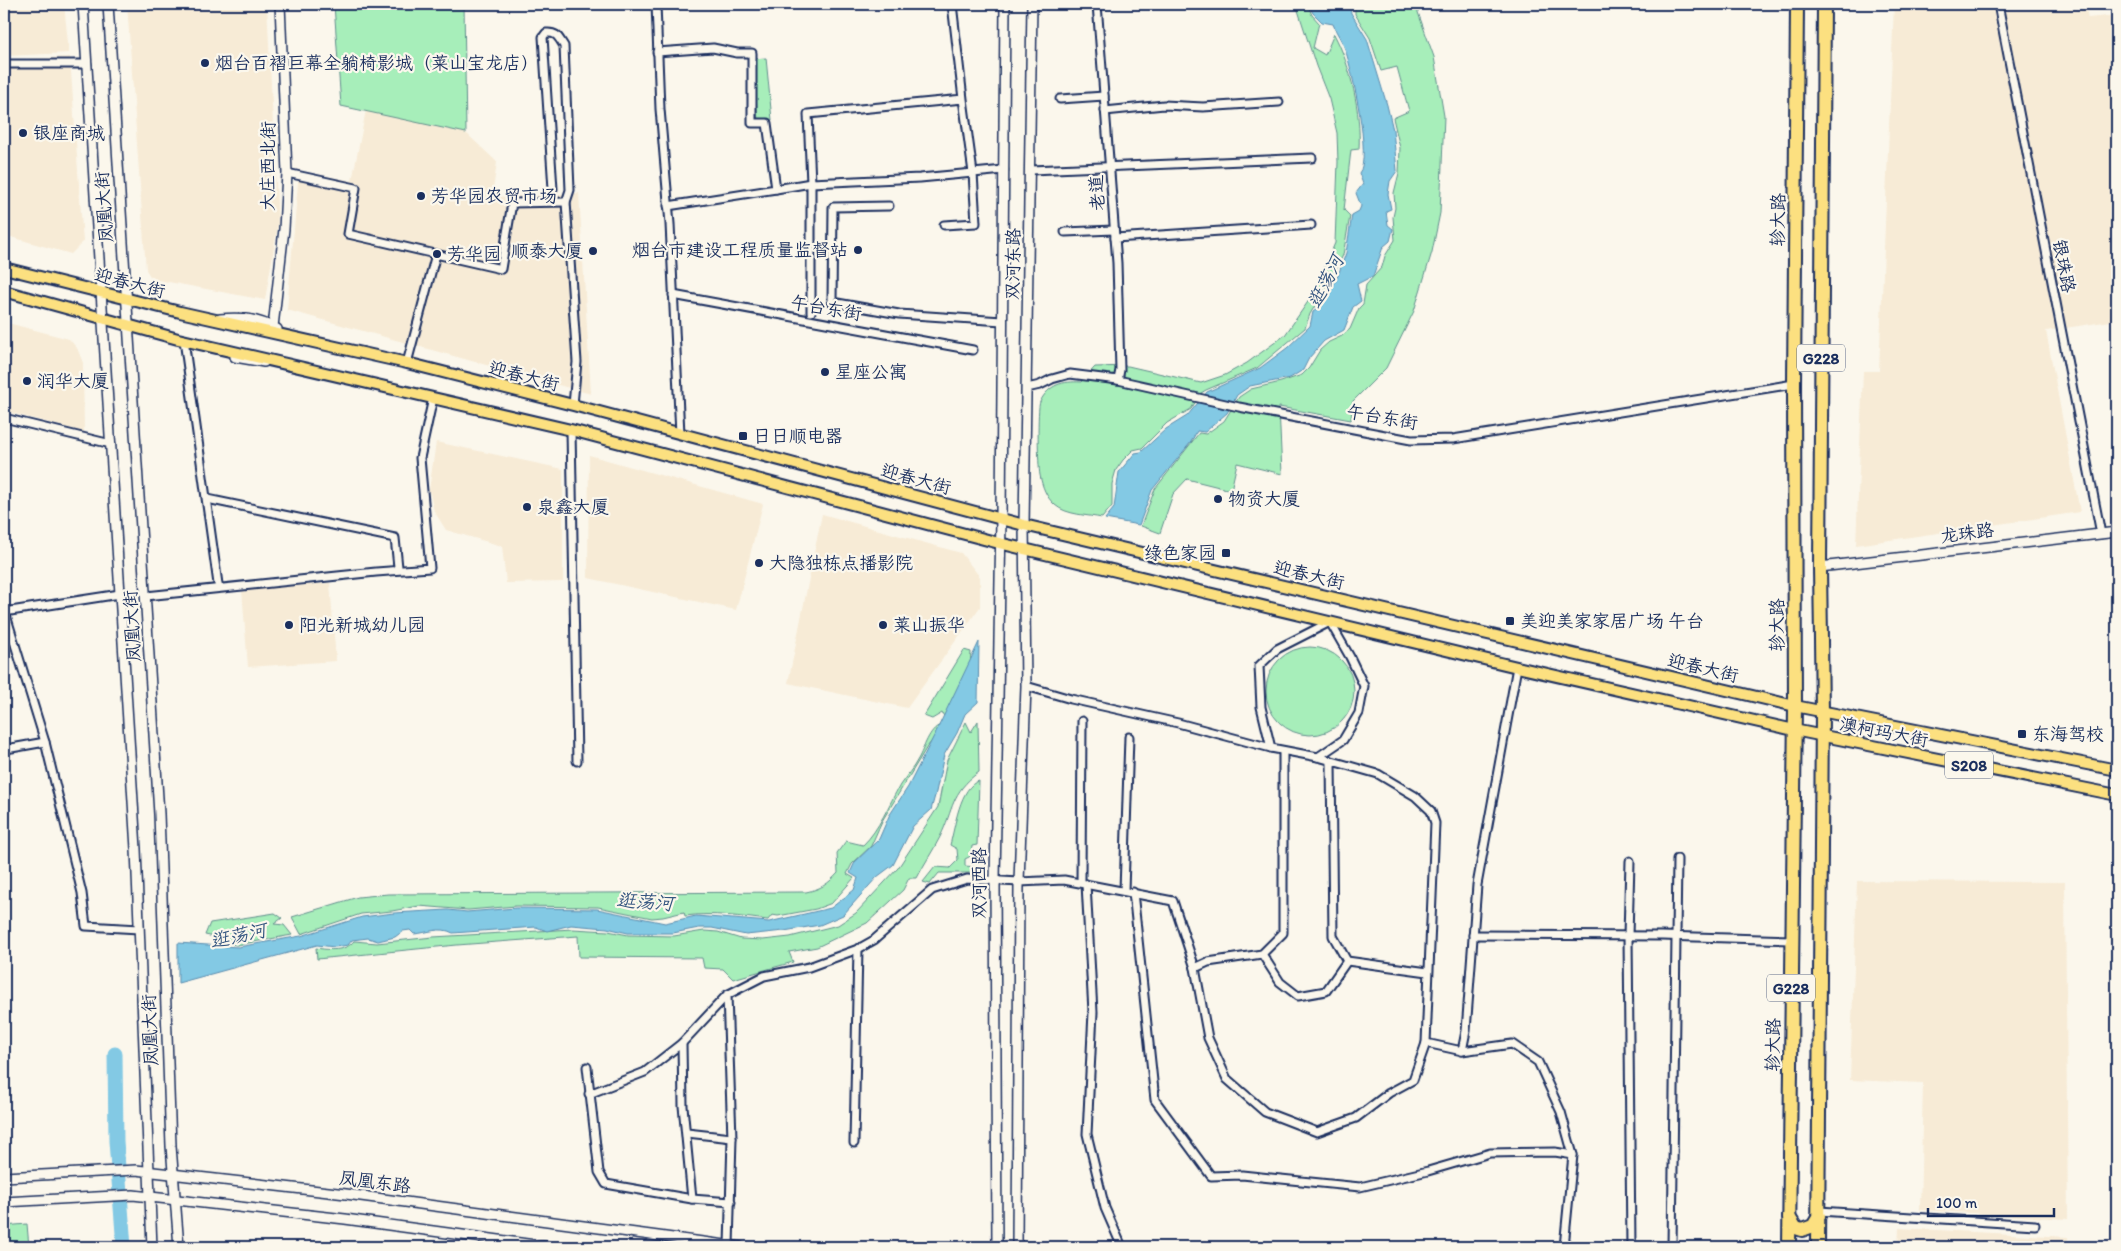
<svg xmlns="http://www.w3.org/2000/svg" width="2121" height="1251" viewBox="0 0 2121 1251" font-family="Itim,'LXGW WenKai TC',sans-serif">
<rect width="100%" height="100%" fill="#fbf7ec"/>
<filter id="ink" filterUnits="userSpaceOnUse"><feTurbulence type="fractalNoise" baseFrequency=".02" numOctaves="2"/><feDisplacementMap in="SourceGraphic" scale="10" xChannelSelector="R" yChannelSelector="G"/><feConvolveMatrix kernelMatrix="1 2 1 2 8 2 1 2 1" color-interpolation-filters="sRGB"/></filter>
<g filter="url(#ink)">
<!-- built -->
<g fill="#f7ebd6">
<polygon points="4,4 64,4 69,53 4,56"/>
<polygon points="127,4 267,4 278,224 265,300 158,280 150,276 146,270"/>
<polygon points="1894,4 2085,4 2088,18 2117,15 2117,320 2046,331 2080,512 1856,545 1863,371 1879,371"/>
<polygon points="70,57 83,242 71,254 4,235 4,60"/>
<polygon points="366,110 466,133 497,162 492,197 579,193 591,394 287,310 299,171 352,181"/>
<polygon points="4,322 69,339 77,348 83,363 84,432 4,411"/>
<polygon points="436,442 563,469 563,582 506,583 502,546 446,530 434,511 429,490"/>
<polygon points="589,455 763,504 736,610 588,578"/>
<polygon points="822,514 961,553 980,577 980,607 907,708 788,683"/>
<polygon points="330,583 336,661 248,667 242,590"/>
<polygon points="1857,881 2065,882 2068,1219 1920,1210 1923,1083 1850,1080"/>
<polygon points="1899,1228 2068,1237 2068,1247 1898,1247"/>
</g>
<!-- green -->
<g fill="#a7eeba" stroke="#618e8c">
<polygon points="334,4 464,4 466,133 341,106"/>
<path d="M1296,4H1307L1312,15L1319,23L1313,48L1325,55L1334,34C1351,66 1361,112 1359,149L1351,150L1344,210L1350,216L1343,255L1331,280L1310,314L1305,328L1257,368L1206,390L1201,393L1191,409L1167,423L1142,448L1133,450L1123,460L1116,470L1112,484V506L1102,518C1088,515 1066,515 1055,505C1046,497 1042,486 1040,475C1038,466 1037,408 1040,402C1049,384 1063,381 1081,382L1095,367L1128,366L1201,383L1225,375L1247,363L1285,335L1314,293L1335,243L1338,162L1337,133L1329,99L1316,66Z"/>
<polygon points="1355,4 1415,4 1434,57 1444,116 1440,213 1432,252 1414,311 1386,368 1353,401 1351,420 1279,407 1282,474 1237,463 1231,490 1187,479 1173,494 1160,533 1141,526 1155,489 1199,433 1206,434 1224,421 1239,397 1251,389 1281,382 1302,375 1309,368 1320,350 1329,342 1342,336 1350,329 1359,308 1363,304 1366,285 1382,267 1385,256 1395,240 1393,217 1395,208 1394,193 1399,173 1400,148 1393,118 1409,111 1397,67 1381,71 1370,38 1355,14"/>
<polygon points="766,58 772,120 758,121 753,59"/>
<circle cx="1310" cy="691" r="44"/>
<path d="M964,650L971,652L970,668L949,720L927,747L882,821L871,846L852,864L847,874L854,878L832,903L816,909L778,916L772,915L768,920C741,917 713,912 685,916L684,912L663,917L652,918L598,907L516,906L468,910L419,906L392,911L361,914L301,934L292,917L358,897L388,894L806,892C821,889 828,884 838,873L837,853L846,841L863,845C879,830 889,804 900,785C906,776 913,769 918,759C924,749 929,728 941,725L945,718L942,713L932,719L924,716Z"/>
<path d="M978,721L979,772C950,793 954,809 940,837C933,851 924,864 917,878H909L903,890L867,923L817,947L789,952L793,962L733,979L723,969L704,968L702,958L579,957L578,936L457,945L317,959L316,948C329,950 345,952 354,941L377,943L433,937L573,929L608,931L628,935L674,936L704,931L718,932L741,939L763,940L790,937L838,925L856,913L898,868L938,807L947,760L966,722L971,732Z"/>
<path d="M979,781L977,845L972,846L971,856L965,859V866L976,867L974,873H939L930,884L923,882L935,867L950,868L958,860L957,849L950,845C955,827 960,786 979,781Z"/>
<polygon points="275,913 282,918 274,924 284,925 292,935 237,945 217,942 215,937 205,935 210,923"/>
<polygon points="27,1224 29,1247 4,1247 4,1226"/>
</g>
<!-- water -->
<g fill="#83c9e4" stroke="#598bae">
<path d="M1308,4H1352L1350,8L1351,13L1367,39L1387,105L1393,130L1397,171L1390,181L1388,194L1391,209L1386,211L1388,225L1393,229L1390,241L1383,247L1373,276L1357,284L1361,301L1353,307L1344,330L1324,341L1309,358L1303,370L1290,378L1250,386L1237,395L1227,413L1205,432L1197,431L1191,442L1152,490L1139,525L1105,519L1114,508L1119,472L1135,453L1141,452L1166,429L1187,416L1207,392L1260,368L1287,348L1310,326L1313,312L1321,306L1337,278L1346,253L1352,215L1359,211L1361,206L1356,193L1363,184L1359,173C1372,159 1352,69 1345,49C1342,40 1336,33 1333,24L1322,22L1313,13Z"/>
<path d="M979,642L978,702L965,714L957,733L944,755L936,792L931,810L913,826L893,865L877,877L843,915L820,925L784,931L746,935L712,928H699L673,933H628L607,928L571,925L547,931L536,927L453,933C440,926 428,933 414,934L410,930L403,931L395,937L378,941L368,938L352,940L348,945L335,947L317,945L178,983V943L238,947L301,936L362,917L394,913L448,910L467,912L516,908L597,909L665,923L696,916L769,922L831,908L854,890L858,878L850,873L855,862L879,839L889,816L908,787L935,734Z"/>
</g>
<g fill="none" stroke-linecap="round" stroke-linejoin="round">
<!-- river -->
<polyline stroke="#83c9e4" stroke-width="15" points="115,1054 116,1141 124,1247"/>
<!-- street casing -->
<g stroke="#1b2f5e" stroke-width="11">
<g id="street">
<polyline points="656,4 660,109 670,224 680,434"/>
<polyline points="952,4 963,99 808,114 811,183 920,178 973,173 963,99"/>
<polyline points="1097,4 1117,263 1120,370 1118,380"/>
<polyline points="1998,4 2101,534"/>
<polyline points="657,52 713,48 737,53 752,53 752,123 767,123 776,189 668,206"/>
<polyline points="4,64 87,64"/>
<polyline points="1060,99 1104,96"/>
<polyline points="1105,111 1164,105 1203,107 1279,102"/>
<polyline points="1031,170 1312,158"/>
<polyline points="287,173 356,188 348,234 501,269 512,203 566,202"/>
<path d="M553,189L543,37L546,33C557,32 558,37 564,46L570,190L566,202L577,362L573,405"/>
<polyline points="776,189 811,183 811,312"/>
<polyline points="889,206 833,207 832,302 899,314 1002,321"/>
<polyline points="944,225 976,223 973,173 1004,170"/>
<polyline points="1065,232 1114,230"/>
<polyline points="1115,238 1311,225"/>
<polyline points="673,295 973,350"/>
<polyline points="184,340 218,584"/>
<polyline points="407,363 436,254"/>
<polyline points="1027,388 1040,385 1052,379 1070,374 1118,380 1239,407 1411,440 1453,439 1794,384"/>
<polyline points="4,418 111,444"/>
<polyline points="571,430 577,761"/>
<polyline points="207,499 395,538 398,567"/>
<polyline points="146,596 376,572 430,568 420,458 433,398"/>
<polyline points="4,612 120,594"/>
<polyline points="1026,686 1071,699 1178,723 1271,748 1318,757 1378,774 1415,796 1431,811 1435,823 1426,1043 1462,1051 1466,1031 1477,885 1517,667"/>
<polyline points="45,742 82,893 86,926 139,929"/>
<polyline points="4,743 6,749 45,742 5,612"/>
<polyline points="1271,748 1261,707 1259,666 1277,649 1330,622 1350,657 1364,686 1359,713 1343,740 1318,757"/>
<polyline points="1331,762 1333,936 1347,961 1428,972"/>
<polyline points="1630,861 1628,936 1631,1247"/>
<polyline points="1081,883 1082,721"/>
<polyline points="1086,884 1093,1012 1087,1134 1105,1208 1122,1247"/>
<polyline points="1124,891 1129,737"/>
<polyline points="1133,892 1155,1100 1211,1176 1242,1175 1360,1187 1428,1171 1490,1153 1555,1152 1573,1155 1561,1112 1538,1062 1512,1044 1462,1051"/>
<polyline points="1473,935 1662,936 1791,940"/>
<polyline points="1262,954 1280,982 1298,996 1326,991 1347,961"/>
<polyline points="1195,968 1208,1038 1227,1079 1265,1112 1317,1132 1356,1118 1389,1093 1413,1080 1426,1043"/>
<polyline points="682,1043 727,995"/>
<polyline points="587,1067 599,1172 606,1184 692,1199 731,1202"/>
<polyline points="589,1094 645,1072 682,1043 683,1106 692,1199"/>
<polyline points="687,1133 732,1138"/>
<polyline points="854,1143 858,949"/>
<polyline points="1819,1211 2035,1225"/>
<polyline points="729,1246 732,1138 727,995 764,976 809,967 858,949 874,940 932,890 967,879 1019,882 1064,880 1173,901 1195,968 1208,962 1262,954 1283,933 1283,751"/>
<polyline points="1564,1247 1573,1155"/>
<polyline points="1672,1247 1677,859"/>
</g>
</g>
<!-- secondary casing -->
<g stroke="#1b2f5e" stroke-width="12">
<g id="secondary">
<polyline points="83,4 136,849 152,1247"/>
<polyline points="108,4 159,814 171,1146 179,1247"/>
<path d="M220,319C244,317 256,319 277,329"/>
<polyline points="273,327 284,229 287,173 280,4"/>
<polyline points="235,357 264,362"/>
<polyline points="1820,567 2117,532"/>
<polyline points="4,1177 136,1170 346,1194 740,1247"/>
<polyline points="4,1202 133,1195 345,1219 550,1247"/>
<polyline points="997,1247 995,881 1001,519 1005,4"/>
<polyline points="1017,1247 1019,882 1026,686 1024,525 1032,4"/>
</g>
</g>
<!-- primary casing -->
<g stroke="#1b2f5e" stroke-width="14">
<g id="primary">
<polyline points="4,268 180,312 407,363 573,405 1024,525 1168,559 1795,706 2117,770"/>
<polyline points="4,291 178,339 571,430 999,543 1517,667 1794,730 2117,795"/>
</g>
</g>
<!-- highway casing -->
<g stroke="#1b2f5e" stroke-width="16">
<g id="highway">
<polyline points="1789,1217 1796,1228 1802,1230 1813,1226 1819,1216"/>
<polyline points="1789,1247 1795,706 1794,384 1797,4"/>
<polyline points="1818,1247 1822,712 1820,567 1824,4"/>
</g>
</g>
<!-- street -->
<use href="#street" stroke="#fbf7ec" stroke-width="7"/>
<!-- secondary -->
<use href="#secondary" stroke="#fbf7ec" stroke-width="9"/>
<!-- primary -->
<use href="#primary" stroke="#fce080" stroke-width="10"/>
<!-- highway -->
<use href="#highway" stroke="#fce080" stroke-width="12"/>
</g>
</g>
<!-- markers -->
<g fill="#1b2f5e" stroke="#fbf7ec" stroke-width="2">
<circle cx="205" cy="63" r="5"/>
<circle cx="23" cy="133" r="5"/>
<circle cx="421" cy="196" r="5"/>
<circle cx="858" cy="250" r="5"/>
<circle cx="593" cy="251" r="5"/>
<circle cx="437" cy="254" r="5"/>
<circle cx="825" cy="372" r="5"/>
<circle cx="27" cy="381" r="5"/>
<rect x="738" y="431" width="10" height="10" rx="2.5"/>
<circle cx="1218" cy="499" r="5"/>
<circle cx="527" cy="507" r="5"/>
<rect x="1221" y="548" width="10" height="10" rx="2.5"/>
<circle cx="759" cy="563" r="5"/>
<rect x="1505" y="616" width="10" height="10" rx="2.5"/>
<circle cx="289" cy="625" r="5"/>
<circle cx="883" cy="625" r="5"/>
<rect x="2017" y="729" width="10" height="10" rx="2.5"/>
</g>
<g text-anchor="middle" stroke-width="4.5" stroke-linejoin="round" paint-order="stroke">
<!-- shield labels -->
<g fill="#fbf7ec" stroke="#5e6b89" stroke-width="1">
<rect x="1797" y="344.5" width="48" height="27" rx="4"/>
<rect x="1945" y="751.5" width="48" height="27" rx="4"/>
<rect x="1767" y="974.5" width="48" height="27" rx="4"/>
</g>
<g font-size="16" font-weight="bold" fill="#1b2f5e">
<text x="1821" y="364">G228</text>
<text x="1969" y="771">S208</text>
<text x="1791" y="994">G228</text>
</g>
<!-- poi labels -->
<g font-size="18" fill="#1b2f5e" stroke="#fbf7ec" text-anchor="start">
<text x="215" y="69">烟台百褶巨幕全躺椅影城（莱山宝龙店）</text>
<text x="33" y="139">银座商城</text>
<text x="431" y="202">芳华园农贸市场</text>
<text x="848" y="256" text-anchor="end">烟台市建设工程质量监督站</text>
<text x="583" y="257" text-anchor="end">顺泰大厦</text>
<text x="447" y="260">芳华园</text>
<text x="835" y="378">星座公寓</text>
<text x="37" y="387">润华大厦</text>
<text x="753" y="442">日日顺电器</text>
<text x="1228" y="505">物资大厦</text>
<text x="537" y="513">泉鑫大厦</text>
<text x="1216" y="559" text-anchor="end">绿色家园</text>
<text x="769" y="569">大隐独栋点播影院</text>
<text x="1520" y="627">美迎美家家居广场 午台</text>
<text x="299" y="631">阳光新城幼儿园</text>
<text x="893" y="631">莱山振华</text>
<text x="2032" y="740">东海驾校</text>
</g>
<!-- street labels -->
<g font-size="18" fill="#1b2f5e" stroke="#fbf7ec">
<text transform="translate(268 166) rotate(-90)" y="6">大庄西北街</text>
<text transform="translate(1097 193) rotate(-94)" y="6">老道</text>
<text transform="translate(104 207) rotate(-94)" y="6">凤凰大街</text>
<text transform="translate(1778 220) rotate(-89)" y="6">轸大路</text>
<text transform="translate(1013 264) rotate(-89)" y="6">双河东路</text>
<text transform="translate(2064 266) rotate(79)" y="6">银珠路</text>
<text transform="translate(130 283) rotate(14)" y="6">迎春大街</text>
<text transform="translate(826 308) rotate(10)" y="6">午台东街</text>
<text transform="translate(524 376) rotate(14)" y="6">迎春大街</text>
<text transform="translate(1382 417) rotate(10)" y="6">午台东街</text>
<text transform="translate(916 479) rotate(15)" y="6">迎春大街</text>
<text transform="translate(1967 533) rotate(-7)" y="6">龙珠路</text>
<text transform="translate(1309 575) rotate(13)" y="6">迎春大街</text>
<text transform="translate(1777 625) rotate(-90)" y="6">轸大路</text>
<text transform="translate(132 626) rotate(-93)" y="6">凤凰大街</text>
<text transform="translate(1703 668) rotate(13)" y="6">迎春大街</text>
<text transform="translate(1884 732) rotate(11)" y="6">澳柯玛大街</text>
<text transform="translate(979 883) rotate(-90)" y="6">双河西路</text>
<text transform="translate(150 1030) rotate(-92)" y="6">凤凰大街</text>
<text transform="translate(1773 1045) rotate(-89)" y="6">轸大路</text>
<text transform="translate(375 1182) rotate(7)" y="6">凤凰东路</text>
</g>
<!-- water labels -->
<g font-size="19" font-style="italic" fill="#355680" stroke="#fbf7ec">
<text transform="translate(1325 281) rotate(-63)" y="7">逛荡河</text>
<text transform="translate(645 901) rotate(4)" y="7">逛荡河</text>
<text transform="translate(238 935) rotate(-12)" y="7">逛荡河</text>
</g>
</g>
<!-- margin -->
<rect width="2121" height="1251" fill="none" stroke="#fbf7ec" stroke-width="20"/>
<rect x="10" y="10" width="2101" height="1231" fill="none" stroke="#1b2f5e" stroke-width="2" filter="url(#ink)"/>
<!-- scale -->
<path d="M1928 1208v8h126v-8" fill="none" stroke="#1b2f5e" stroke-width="2.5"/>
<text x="1936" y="1208" font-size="15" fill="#1b2f5e" stroke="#fbf7ec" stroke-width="4" paint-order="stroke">100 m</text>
</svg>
